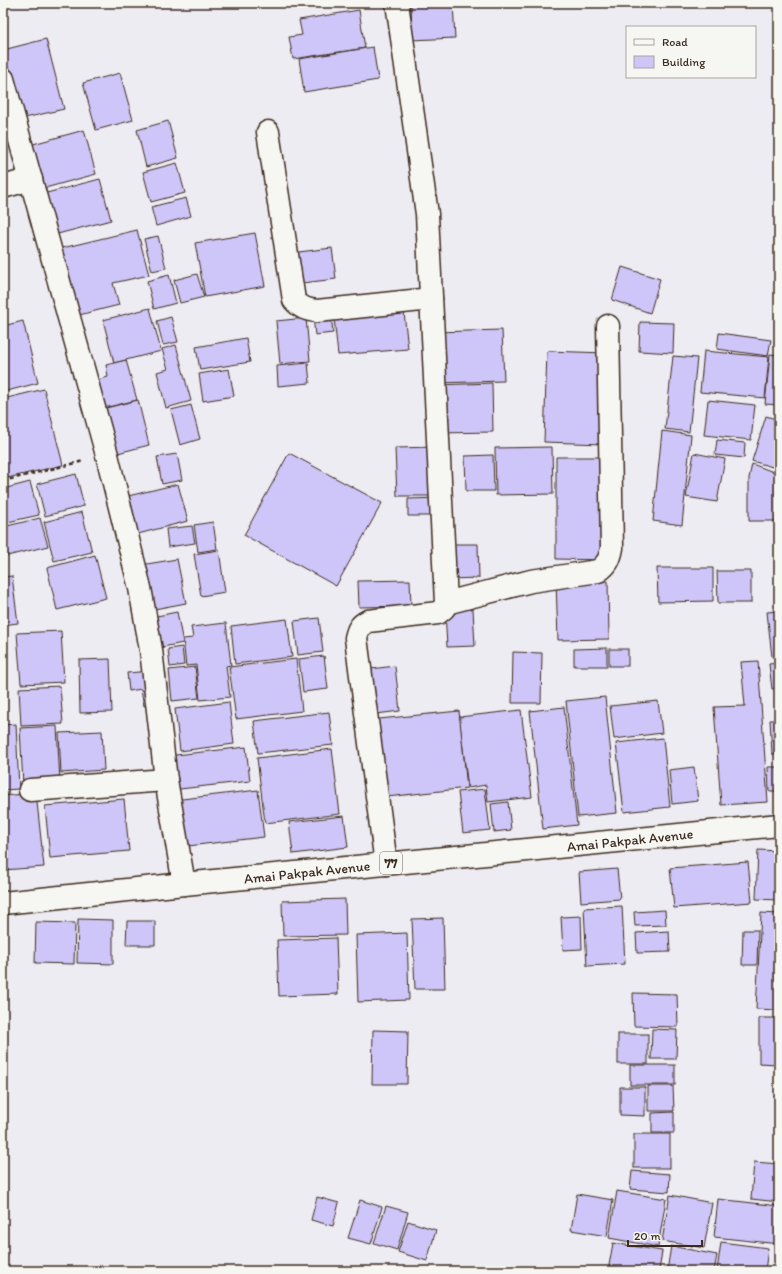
<svg xmlns="http://www.w3.org/2000/svg" width="782" height="1274" viewBox="0 0 782 1274" font-family="Itim,sans-serif">
<rect width="100%" height="100%" fill="#eeecf3"/>
<filter id="ink" filterUnits="userSpaceOnUse"><feTurbulence type="fractalNoise" baseFrequency=".025" numOctaves="2"/><feDisplacementMap in="SourceGraphic" scale="8" xChannelSelector="R" yChannelSelector="G"/><feConvolveMatrix kernelMatrix="1 2 1 2 8 2 1 2 1" color-interpolation-filters="sRGB"/></filter>
<g filter="url(#ink)">
<!-- building -->
<g fill="#cec6f8" stroke="#3b2a1e">
<polygon points="3,3 18,3 3,7"/>
<polygon points="411,3 453,3 455,38 412,40"/>
<polygon points="359,10 365,48 293,59 289,37 302,35 299,20"/>
<polygon points="46,39 64,109 16,120 3,69 3,50"/>
<polygon points="373,47 378,80 304,92 299,59"/>
<polygon points="120,73 133,120 96,130 83,83"/>
<polygon points="168,121 178,158 146,167 137,130"/>
<polygon points="84,130 96,174 38,190 26,146"/>
<polygon points="177,163 185,193 151,202 143,172"/>
<polygon points="100,179 111,220 50,236 39,195"/>
<polygon points="186,198 191,216 156,226 151,207"/>
<polygon points="137,230 149,275 113,283 119,305 71,317 54,250"/>
<polygon points="255,233 265,286 205,297 195,243"/>
<polygon points="158,236 166,268 152,271 144,239"/>
<polygon points="332,248 336,279 294,284 290,253"/>
<polygon points="622,267 660,279 650,313 612,300"/>
<polygon points="197,274 204,297 180,303 174,280"/>
<polygon points="169,275 176,303 154,309 147,281"/>
<polygon points="150,308 161,351 114,363 103,320"/>
<polygon points="404,312 408,349 338,355 334,318"/>
<polygon points="331,314 333,333 315,335 313,316"/>
<polygon points="171,317 178,342 163,345 157,321"/>
<polygon points="306,318 310,361 280,364 276,321"/>
<polygon points="23,321 38,383 3,392 3,326"/>
<polygon points="640,322 674,323 673,353 639,351"/>
<polygon points="502,330 504,381 437,383 435,332"/>
<polygon points="719,333 771,340 768,356 717,349"/>
<polygon points="246,338 250,362 200,370 196,347"/>
<polygon points="176,345 191,401 166,408 157,372 168,369 162,349"/>
<polygon points="547,351 606,353 603,444 544,442"/>
<polygon points="704,351 769,357 765,398 700,392"/>
<polygon points="770,354 779,355 779,405 765,404"/>
<polygon points="673,356 697,358 689,432 665,429"/>
<polygon points="126,360 137,400 100,409 93,381 108,377 106,365"/>
<polygon points="308,363 310,383 278,386 277,366"/>
<polygon points="229,369 234,396 203,401 199,374"/>
<polygon points="492,383 493,432 440,433 438,385"/>
<polygon points="44,389 63,465 3,479 3,399"/>
<polygon points="138,400 149,445 110,455 98,410"/>
<polygon points="708,400 755,405 751,440 704,435"/>
<polygon points="191,405 200,439 180,445 171,410"/>
<polygon points="766,416 779,420 779,469 752,461"/>
<polygon points="662,431 691,435 682,525 653,521"/>
<polygon points="717,440 745,443 744,458 715,455"/>
<polygon points="435,447 436,496 397,496 395,448"/>
<polygon points="552,447 553,494 496,495 495,448"/>
<polygon points="289,453 382,503 336,586 244,535"/>
<polygon points="694,453 725,459 717,502 686,497"/>
<polygon points="177,454 182,480 162,484 157,457"/>
<polygon points="493,455 494,491 466,491 465,456"/>
<polygon points="556,457 607,457 606,560 556,559"/>
<polygon points="752,464 779,474 779,521 749,521 749,478"/>
<polygon points="76,474 84,506 45,516 37,484"/>
<polygon points="30,482 39,515 3,523 3,489"/>
<polygon points="178,484 188,521 138,534 128,496"/>
<polygon points="440,498 441,516 408,516 408,499"/>
<polygon points="82,512 92,552 54,561 44,522"/>
<polygon points="40,518 48,546 3,557 3,527"/>
<polygon points="213,522 217,549 198,552 194,525"/>
<polygon points="192,526 195,543 168,547 166,529"/>
<polygon points="448,544 478,544 479,578 449,579"/>
<polygon points="219,550 225,592 201,596 194,554"/>
<polygon points="95,555 106,598 57,610 47,568"/>
<polygon points="177,559 186,603 149,610 141,565"/>
<polygon points="657,568 713,568 713,601 658,602"/>
<polygon points="717,571 751,571 751,603 718,603"/>
<polygon points="12,576 18,623 3,625 3,577"/>
<polygon points="410,580 411,606 359,607 358,581"/>
<polygon points="608,581 609,639 558,640 556,582"/>
<polygon points="473,609 475,646 447,647 445,610"/>
<polygon points="779,611 779,657 772,657 767,612"/>
<polygon points="177,612 183,643 152,649 147,618"/>
<polygon points="319,618 323,652 298,655 294,621"/>
<polygon points="287,619 292,657 235,664 231,626"/>
<polygon points="226,623 231,665 226,666 230,697 200,700 196,665 186,666 183,639 193,638 191,627"/>
<polygon points="61,631 64,682 21,684 17,633"/>
<polygon points="182,647 184,665 170,667 168,649"/>
<polygon points="607,648 607,666 574,666 574,649"/>
<rect x="609" y="649" width="19" height="17"/>
<polygon points="513,652 542,653 541,703 512,703"/>
<polygon points="324,656 328,689 303,692 299,659"/>
<polygon points="110,659 112,712 80,713 79,660"/>
<polygon points="296,659 302,711 236,719 229,667"/>
<polygon points="758,661 768,802 721,805 714,707 745,706 741,662"/>
<polygon points="779,663 779,688 772,689 769,664"/>
<polygon points="395,666 400,711 368,715 363,670"/>
<polygon points="195,667 199,698 172,701 169,670"/>
<polygon points="151,671 155,704 144,706 141,689 129,691 127,673"/>
<polygon points="60,686 63,724 21,726 19,688"/>
<polygon points="605,697 617,813 578,817 566,701"/>
<polygon points="658,701 662,733 614,739 610,706"/>
<polygon points="229,702 234,744 180,751 175,709"/>
<polygon points="564,707 577,825 543,829 530,711"/>
<polygon points="521,710 532,797 488,802 486,785 468,788 459,717"/>
<polygon points="459,711 467,788 378,798 369,720"/>
<polygon points="329,712 333,745 258,753 254,721"/>
<polygon points="770,720 779,720 779,754 772,754"/>
<polygon points="16,724 19,789 3,790 3,725"/>
<polygon points="57,726 60,782 23,785 20,728"/>
<polygon points="102,731 104,770 61,773 59,733"/>
<polygon points="663,738 670,807 624,812 616,743"/>
<polygon points="246,747 250,781 171,790 167,756"/>
<polygon points="332,749 340,814 265,823 257,758"/>
<polygon points="694,767 698,801 672,804 669,770"/>
<polygon points="768,767 779,767 779,791 769,791"/>
<polygon points="485,789 490,830 463,833 458,792"/>
<polygon points="258,790 264,837 180,847 174,800"/>
<polygon points="36,793 44,867 3,870 3,796"/>
<polygon points="124,799 129,851 50,858 45,806"/>
<polygon points="508,802 511,830 494,832 491,804"/>
<polygon points="344,816 348,847 293,854 289,822"/>
<polygon points="758,850 779,851 779,900 756,899"/>
<polygon points="748,862 752,902 674,908 670,868"/>
<polygon points="617,869 620,899 581,902 579,872"/>
<polygon points="345,899 346,935 283,936 282,901"/>
<polygon points="622,906 625,964 587,966 584,908"/>
<polygon points="665,910 666,925 635,926 634,912"/>
<polygon points="761,913 779,914 779,1010 756,1009"/>
<polygon points="581,916 582,949 563,950 561,917"/>
<polygon points="443,918 445,989 415,989 412,919"/>
<polygon points="78,919 113,920 113,964 77,963"/>
<polygon points="127,921 155,921 155,945 126,945"/>
<polygon points="36,922 75,923 74,964 35,963"/>
<polygon points="743,930 758,930 757,965 742,965"/>
<polygon points="669,931 670,952 637,953 636,933"/>
<polygon points="407,933 409,1000 358,1002 356,935"/>
<polygon points="336,938 338,994 279,996 277,940"/>
<polygon points="633,993 677,994 678,1027 634,1026"/>
<polygon points="759,1018 778,1018 777,1064 759,1063"/>
<polygon points="652,1029 677,1030 676,1059 651,1059"/>
<polygon points="373,1030 408,1031 407,1084 372,1084"/>
<rect x="618" y="1034" width="30" height="30"/>
<rect x="630" y="1065" width="45" height="20"/>
<polygon points="648,1086 673,1086 674,1111 648,1111"/>
<polygon points="620,1087 645,1087 645,1116 620,1115"/>
<polygon points="674,1112 674,1133 652,1133 652,1113"/>
<rect x="634" y="1134" width="36" height="34"/>
<polygon points="754,1162 779,1164 779,1202 751,1199"/>
<polygon points="632,1171 670,1174 669,1192 630,1189"/>
<polygon points="617,1191 666,1199 658,1247 609,1238"/>
<polygon points="577,1194 613,1200 607,1236 571,1230"/>
<polygon points="670,1195 712,1203 704,1248 662,1241"/>
<polygon points="317,1197 339,1203 333,1226 311,1220"/>
<polygon points="718,1199 779,1206 779,1244 714,1237"/>
<polygon points="360,1200 382,1207 371,1244 348,1238"/>
<polygon points="386,1206 408,1212 397,1250 374,1243"/>
<polygon points="408,1221 436,1230 427,1261 398,1252"/>
<polygon points="721,1242 768,1248 765,1271 717,1271"/>
<polygon points="613,1243 662,1251 659,1271 608,1271"/>
<polygon points="671,1246 717,1255 714,1271 667,1271"/>
</g>
<g fill="none" stroke-linecap="round" stroke-linejoin="round">
<!-- minor casing -->
<g stroke="#3b2a1e" stroke-width="25">
<g id="minor">
<polyline points="3,79 107,455 140,588 151,650 166,780 184,884"/>
<path d="M268,132L294,300C301,308 307,310 317,311L431,299"/>
<polyline points="3,187 31,179"/>
<path d="M446,603L531,581L598,571C607,565 610,559 612,548L608,326"/>
<polyline points="30,790 166,780"/>
<path d="M386,864L356,638C358,629 360,625 368,621L438,613L444,608L446,603L427,214L397,3"/>
</g>
</g>
<!-- highway casing -->
<g stroke="#3b2a1e" stroke-width="25">
<polyline id="highway" points="3,903 184,884 779,825"/>
</g>
<!-- path -->
<polyline stroke="#3b2a1e" stroke-width="2.5" stroke-dasharray="4 3" stroke-linecap="butt" points="3,481 84,461"/>
<!-- minor -->
<use href="#minor" stroke="#f6f6f2" stroke-width="22"/>
<!-- highway -->
<use href="#highway" stroke="#f6f6f2" stroke-width="22"/>
</g>
</g>
<g text-anchor="middle" stroke-width="3" stroke-linejoin="round" paint-order="stroke">
<!-- shield labels -->
<rect fill="#f6f6f2" stroke="#73675e" stroke-width="1" x="380" y="852" width="22" height="22" rx="3"/>
<g font-size="13" font-weight="bold" fill="#3b2a1e">
<text x="391" y="868">77</text>
</g>
<!-- street labels -->
<g font-size="14" fill="#3b2a1e" stroke="#f6f6f2">
<text transform="translate(630 840) rotate(-6)" y="5">Amai Pakpak Avenue</text>
<text transform="translate(307 872) rotate(-6)" y="5">Amai Pakpak Avenue</text>
</g>
</g>
<!-- margin -->
<rect width="782" height="1274" fill="none" stroke="#f6f6f2" stroke-width="16"/>
<rect x="8" y="8" width="766" height="1258" fill="none" stroke="#3b2a1e" stroke-width="1.5" filter="url(#ink)"/>
<!-- legend -->
<rect x="626" y="26" width="130" height="52" fill="#f6f6f2" stroke="#aba49d"/>
<rect x="634" y="39" width="20" height="6" fill="#f6f6f2" stroke="#aba49d"/>
<text x="662" y="46" font-size="12" fill="#3b2a1e">Road</text>
<rect x="634" y="56" width="20" height="12" fill="#cec6f8" stroke="#aba49d"/>
<text x="662" y="66" font-size="12" fill="#3b2a1e">Building</text>
<!-- scale -->
<path d="M628 1240v6h74v-6" fill="none" stroke="#3b2a1e" stroke-width="2"/>
<text x="634" y="1240" font-size="12" fill="#3b2a1e" stroke="#f6f6f2" stroke-width="3" paint-order="stroke">20 m</text>
</svg>
